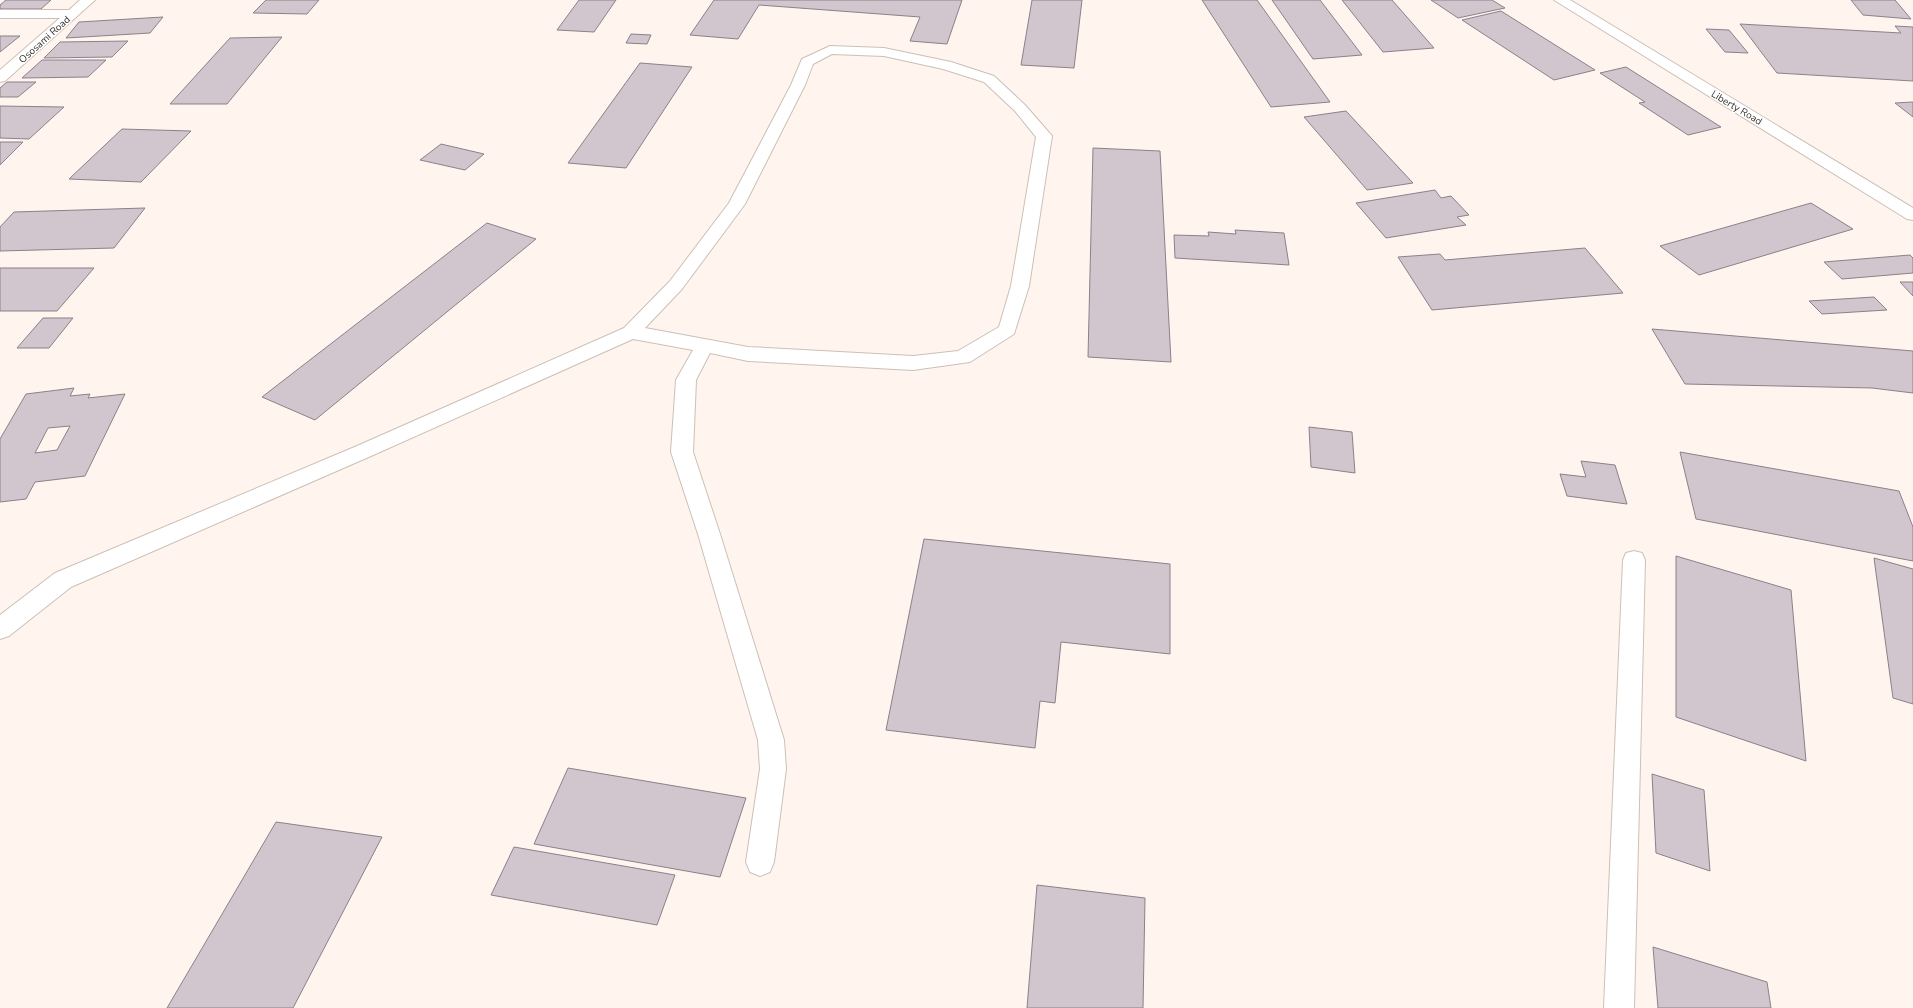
<svg xmlns="http://www.w3.org/2000/svg" width="1913" height="1008" viewBox="0 0 1913 1008" font-family="'Nunito Sans',sans-serif">
<rect width="100%" height="100%" fill="#fff5ee"/>
<!-- building -->
<g fill="#d1c5ce" stroke="#8b8189" fill-rule="evenodd">
<polygon points="6,0 51,0 41,9 0,9 0,5"/>
<polygon points="266,0 319,0 307,14 253,13"/>
<polygon points="579,0 616,0 594,32 557,30"/>
<polygon points="714,0 962,0 947,44 910,41 920,17 759,5 738,39 690,35"/>
<polygon points="1032,0 1082,0 1074,68 1021,65"/>
<polygon points="1202,0 1257,0 1330,102 1271,107"/>
<polygon points="1272,0 1320,0 1362,55 1313,59"/>
<polygon points="1342,0 1392,0 1434,48 1383,52"/>
<polygon points="1431,0 1492,0 1505,8 1458,18"/>
<polygon points="1851,0 1895,0 1911,19 1863,15"/>
<polygon points="1501,11 1595,70 1554,80 1462,20"/>
<polygon points="163,17 150,33 66,38 79,22"/>
<polygon points="1740,24 1901,33 1895,26 1913,27 1913,81 1777,73"/>
<polygon points="1706,29 1729,30 1748,53 1725,52"/>
<polygon points="631,34 651,35 647,44 626,43"/>
<polygon points="0,36 20,36 0,52"/>
<polygon points="282,37 227,104 170,104 230,38"/>
<polygon points="128,41 112,57 44,58 60,42"/>
<polygon points="42,60 106,60 88,77 22,78"/>
<polygon points="640,63 692,67 626,168 568,163"/>
<polygon points="1626,67 1721,127 1688,135 1639,103 1645,102 1600,73"/>
<polygon points="7,82 36,82 18,97 0,97 0,88"/>
<polygon points="1913,102 1913,117 1895,103"/>
<polygon points="0,106 64,107 29,139 0,138"/>
<polygon points="1346,111 1413,183 1367,190 1304,117"/>
<polygon points="122,129 191,131 141,182 69,179"/>
<polygon points="0,142 23,142 0,165"/>
<polygon points="441,144 484,154 465,170 420,160"/>
<polygon points="1093,148 1160,151 1171,362 1088,357"/>
<polygon points="1435,190 1441,198 1451,196 1469,215 1457,217 1466,225 1386,238 1356,203"/>
<polygon points="1811,203 1853,229 1699,275 1660,246"/>
<polygon points="145,208 114,248 0,251 0,227 14,212"/>
<polygon points="487,223 536,239 315,420 262,397"/>
<polygon points="1235,230 1284,233 1289,265 1175,258 1174,235 1209,236 1208,232 1236,234"/>
<polygon points="1585,248 1623,293 1432,310 1398,257 1440,254 1445,260"/>
<polygon points="1910,255 1913,258 1913,273 1842,279 1824,262"/>
<polygon points="0,268 94,268 57,311 0,311"/>
<polygon points="1900,282 1913,282 1913,296"/>
<polygon points="1874,297 1887,310 1822,314 1809,301"/>
<polygon points="43,318 73,318 49,348 17,348"/>
<polygon points="1652,329 1913,351 1913,393 1872,388 1685,384"/>
<path d="M74,388L70,396L90,394L88,398L125,394L85,476L35,482L26,499L0,502V439L26,394ZM70,426L57,450L35,453L48,428Z"/>
<polygon points="1309,427 1352,432 1355,473 1311,467"/>
<polygon points="1680,452 1899,491 1913,527 1913,561 1696,519"/>
<polygon points="1581,461 1615,465 1627,504 1567,496 1560,474 1586,477"/>
<polygon points="924,539 1170,564 1170,654 1061,642 1055,703 1040,701 1035,748 886,730"/>
<polygon points="1676,556 1791,590 1806,761 1676,717"/>
<polygon points="1874,558 1913,569 1913,704 1893,698"/>
<polygon points="568,768 746,798 720,877 534,844"/>
<polygon points="1652,774 1704,790 1710,871 1656,853"/>
<polygon points="276,822 382,837 293,1008 167,1008"/>
<polygon points="514,847 675,875 657,925 491,895"/>
<polygon points="1037,885 1145,898 1143,1008 1027,1008"/>
<polygon points="1653,947 1767,982 1771,1008 1658,1008"/>
</g>
<g fill="none" stroke-linecap="round" stroke-linejoin="round">
<!-- minor casing -->
<g stroke="#cbc0b7" stroke-width="2">
<g id="minor">
<polygon points="80,0 95,0 5,81 0,82 0,70 60,18 0,18 0,10 69,10"/>
<path d="M830,46L884,48L951,62L994,76L1025,105L1052,136L1029,286L1014,334L970,362L913,370L748,361L710,353L696,380L693,452L720,534L784,740L786,769L774,862L770,872L760,876L750,872L746,862L760,769L758,740L698,534L671,452L676,380L693,350L633,339L371,456L71,587L9,636L0,639V615L55,573L357,446L624,328L670,281L729,203L791,85L802,59ZM832,54L884,56L943,69L984,82L1015,111L1036,137L1011,286L999,327L958,351L913,356L748,347L645,328L682,289L745,204L805,85L813,64Z"/>
<polygon points="1634,551 1642,553 1645,560 1634,1008 1604,1008 1623,560 1626,553"/>
</g>
</g>
<!-- tertiary casing -->
<g stroke="#cbc0b7" stroke-width="2">
<polygon id="tertiary" points="1554,0 1570,0 1913,208 1913,220 1907,219"/>
</g>
<!-- minor -->
<use href="#minor" fill="#fff" fill-rule="evenodd"/>
<!-- tertiary -->
<use href="#tertiary" fill="#fff" fill-rule="evenodd"/>
</g>
<g text-anchor="middle" stroke-width="3" stroke-linejoin="round" paint-order="stroke">
<!-- far-street labels -->
<g font-size="10" fill="#35312d" stroke="#fff">
<text transform="translate(44 39) rotate(-42)" y="4">Ososami Road</text>
<text transform="translate(1737 107) rotate(31)" y="4">Liberty Road</text>
</g>
</g>
</svg>
